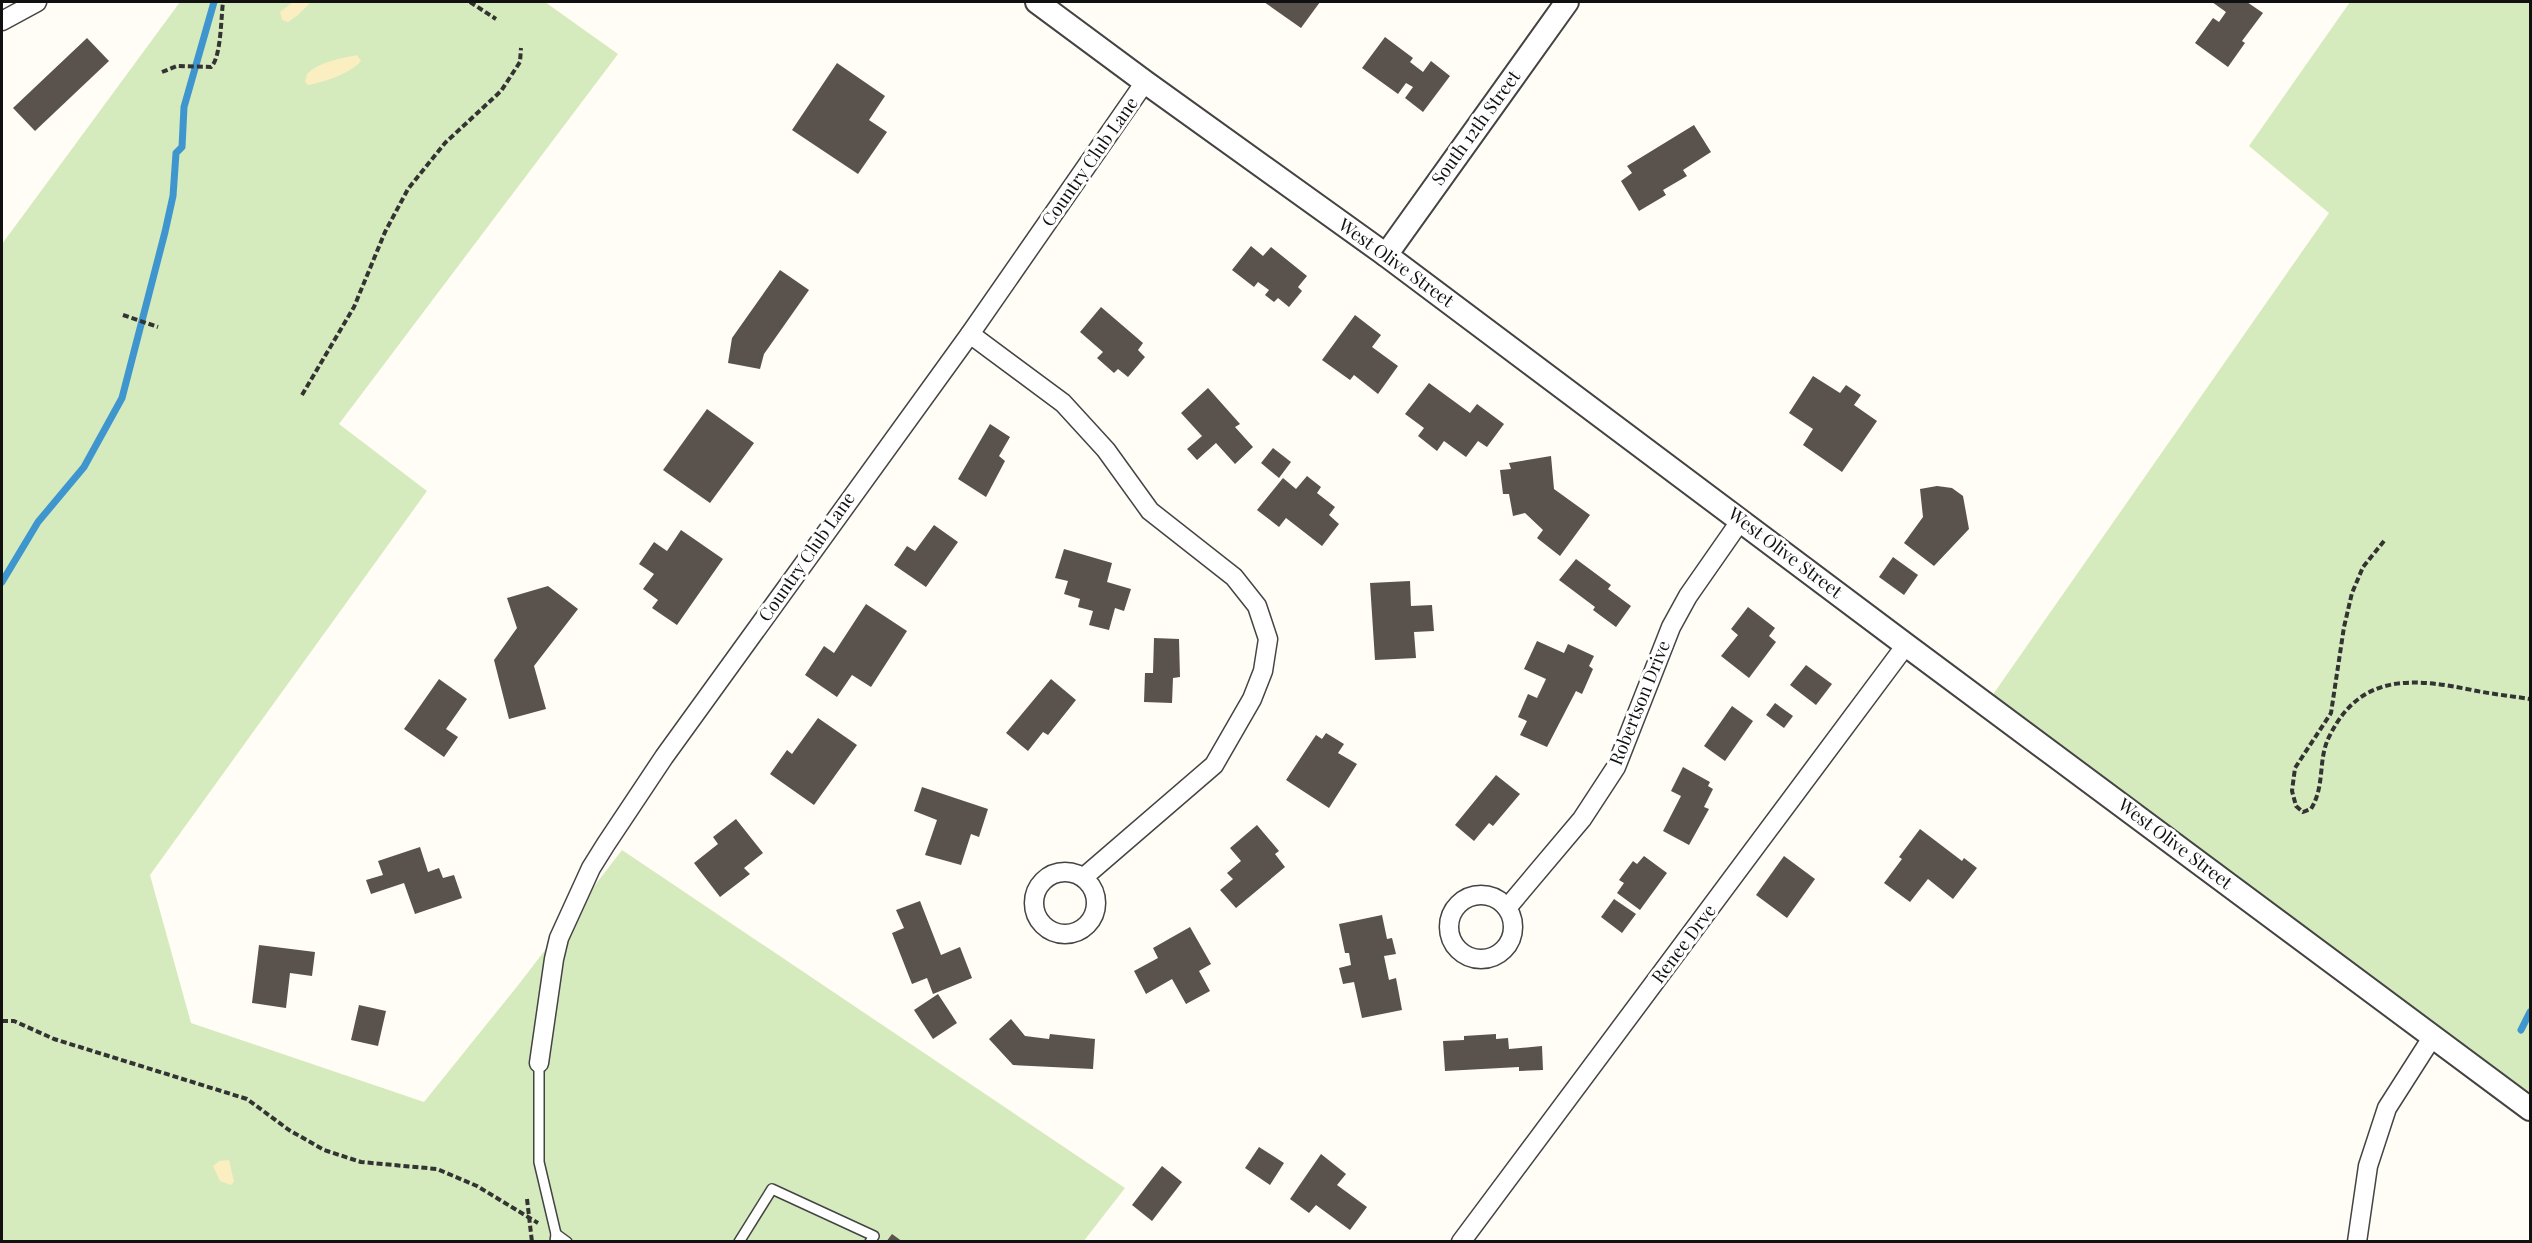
<svg xmlns="http://www.w3.org/2000/svg" width="2532" height="1243" viewBox="0 0 2532 1243" font-family="'Playfair Display',serif">
<rect width="100%" height="100%" fill="#fffdf5"/>
<!-- green -->
<g fill="#d5ebbd">
<polygon points="180,2 545,2 618,54 339,424 427,491 150,875 191,1023 424,1102 519,984 622,850 1125,1188 1083,1242 2,1242 2,244"/>
<polygon points="2350,2 2530,2 2530,1109 1987,703 2329,213 2249,146"/>
</g>
<!-- sand -->
<g fill="#fbeec1">
<polygon points="293,2 311,2 298,15 288,22 282,20 280,12"/>
<path d="M357,55L361,61C350,74 324,82 308,85L305,82L307,74C321,61 339,59 357,55Z"/>
<polygon points="229,1160 234,1182 231,1185 220,1181 213,1166 219,1161"/>
</g>
<g fill="none" stroke-linecap="round" stroke-linejoin="round">
<!-- stream -->
<g stroke="#3f96cf" stroke-width="7">
<polyline points="2,582 38,522 84,467 122,398 165,232 173,196 176,153 182,147 184,107 214,2"/>
<polyline points="2521,1030 2530,1012"/>
</g>
</g>
<!-- building -->
<g fill="#5a524d">
<polygon points="1264,2 1320,2 1301,28"/>
<polygon points="2212,2 2247,2 2263,13 2242,41 2245,43 2228,67 2195,43 2213,18 2219,22 2226,12"/>
<polygon points="1385,37 1413,58 1410,62 1423,72 1431,61 1450,76 1423,112 1405,98 1413,87 1406,83 1398,94 1362,68"/>
<polygon points="87,38 109,61 35,131 13,108"/>
<polygon points="837,63 885,96 869,120 887,132 858,174 792,130"/>
<polygon points="1694,125 1711,152 1683,170 1687,176 1663,190 1666,195 1639,211 1621,181 1632,173 1627,166"/>
<polygon points="1251,246 1263,256 1271,247 1307,276 1298,287 1302,291 1289,307 1278,298 1274,302 1265,295 1269,290 1258,282 1254,287 1232,270"/>
<polygon points="780,270 809,290 764,354 760,369 728,363 732,338"/>
<polygon points="1101,307 1143,343 1138,350 1145,357 1128,377 1118,369 1114,373 1097,358 1103,352 1080,332"/>
<polygon points="1355,315 1381,335 1372,347 1398,366 1378,394 1354,375 1350,380 1322,360"/>
<polygon points="1813,376 1840,393 1846,385 1861,395 1854,405 1877,421 1842,472 1803,445 1813,429 1789,413"/>
<polygon points="1429,383 1470,413 1477,404 1504,424 1487,447 1478,441 1466,457 1444,441 1437,451 1418,436 1424,428 1405,414"/>
<polygon points="1208,388 1240,424 1235,427 1253,447 1235,464 1216,443 1197,460 1187,449 1202,436 1181,413"/>
<polygon points="707,409 754,443 710,503 663,470"/>
<polygon points="990,424 1010,437 999,456 1005,461 986,497 958,479"/>
<polygon points="1273,448 1291,462 1279,478 1261,463"/>
<polygon points="1551,456 1554,489 1590,515 1560,556 1537,538 1543,530 1525,513 1513,516 1509,494 1503,494 1500,470 1511,469 1509,463"/>
<polygon points="1307,476 1321,487 1317,493 1335,507 1329,515 1339,524 1322,546 1286,518 1279,527 1257,510 1283,478 1296,489"/>
<polygon points="1937,486 1952,488 1963,496 1969,529 1934,566 1904,543 1923,517 1920,489"/>
<polygon points="934,525 958,542 926,587 894,565 907,546 915,551"/>
<polygon points="681,530 723,559 677,625 652,608 658,600 643,589 654,574 639,564 654,542 667,551"/>
<polygon points="1064,549 1112,563 1107,582 1131,589 1124,611 1115,608 1109,630 1089,625 1093,611 1078,607 1080,599 1064,594 1068,581 1055,578"/>
<polygon points="1893,557 1918,575 1904,595 1879,577"/>
<polygon points="1576,559 1611,585 1608,589 1631,606 1616,627 1593,610 1595,607 1559,580"/>
<polygon points="1410,581 1411,606 1432,605 1434,631 1414,632 1416,658 1375,660 1370,583"/>
<polygon points="548,586 578,609 534,666 546,709 509,719 494,660 517,628 507,598"/>
<polygon points="866,604 907,631 871,687 852,675 837,697 805,675 824,646 834,653"/>
<polygon points="1748,607 1775,628 1769,636 1776,642 1749,678 1721,656 1738,635 1731,629"/>
<polygon points="1154,638 1179,639 1180,677 1173,678 1172,703 1144,702 1145,673 1153,673"/>
<polygon points="1537,641 1564,653 1568,644 1594,656 1589,666 1593,669 1582,694 1576,691 1547,747 1520,735 1527,721 1518,717 1528,694 1537,698 1546,679 1524,669"/>
<polygon points="1806,665 1832,684 1816,705 1790,685"/>
<polygon points="439,679 467,699 446,729 458,737 444,757 404,729"/>
<polygon points="1051,679 1076,700 1048,735 1043,732 1028,751 1006,733"/>
<polygon points="1775,703 1793,716 1784,728 1766,715"/>
<polygon points="1732,706 1753,721 1725,761 1704,746"/>
<polygon points="818,718 857,745 814,805 770,774 787,750 792,754"/>
<polygon points="1326,733 1344,744 1338,753 1357,764 1329,808 1286,780 1316,735 1322,739"/>
<polygon points="1683,767 1710,782 1708,786 1713,789 1704,807 1709,809 1689,845 1663,831 1681,796 1671,791"/>
<polygon points="1496,775 1520,794 1493,826 1489,823 1474,841 1455,825"/>
<polygon points="922,787 988,809 979,837 971,834 961,865 925,855 937,820 914,811"/>
<polygon points="736,819 763,853 744,868 750,874 720,897 694,863 718,844 713,837"/>
<polygon points="1257,825 1279,851 1275,854 1285,867 1236,908 1220,890 1233,879 1227,873 1241,861 1230,848"/>
<polygon points="1920,829 1962,861 1964,858 1977,868 1953,899 1928,879 1910,902 1884,883 1902,859 1899,857"/>
<polygon points="420,847 428,872 439,868 443,878 454,875 462,898 415,914 404,883 371,894 366,880 383,875 378,861"/>
<polygon points="1644,856 1667,873 1640,910 1617,893 1624,883 1619,880 1633,861 1637,864"/>
<polygon points="1784,856 1815,879 1787,918 1756,895"/>
<polygon points="1614,899 1636,914 1622,933 1601,917"/>
<polygon points="920,901 941,955 960,947 972,978 933,994 927,978 912,984 892,933 904,928 896,910"/>
<polygon points="1382,915 1387,939 1392,938 1396,954 1384,956 1389,980 1396,978 1402,1010 1362,1018 1354,982 1343,984 1339,968 1351,965 1349,953 1345,953 1339,924"/>
<polygon points="1190,927 1211,964 1199,971 1210,991 1186,1004 1172,979 1146,994 1134,971 1158,958 1153,948"/>
<polygon points="259,945 315,952 312,976 290,973 286,1008 252,1003"/>
<polygon points="938,994 957,1023 933,1039 914,1010"/>
<polygon points="359,1005 386,1011 378,1046 351,1040"/>
<polygon points="1011,1019 1025,1036 1049,1039 1050,1034 1095,1039 1093,1069 1013,1065 989,1039"/>
<polygon points="1496,1034 1496,1039 1508,1038 1509,1049 1542,1046 1543,1070 1519,1071 1519,1067 1445,1071 1443,1041 1464,1040 1464,1036"/>
<polygon points="1259,1147 1284,1163 1270,1185 1245,1168"/>
<polygon points="1321,1154 1346,1174 1337,1185 1367,1207 1350,1230 1316,1205 1309,1213 1290,1199"/>
<polygon points="1162,1166 1182,1182 1152,1221 1132,1205"/>
<polygon points="892,1234 903,1242 886,1242"/>
</g>
<g fill="none" stroke-linecap="round" stroke-linejoin="round">
<!-- service casing -->
<g stroke="#444" stroke-width="12">
<g id="service">
<polyline points="539,1063 539,1162 556,1234 555,1242"/>
<polyline points="556,1234 567,1242"/>
<polyline points="739,1242 772,1189 874,1236 870,1242"/>
</g>
</g>
<!-- minor casing -->
<g stroke="#444" stroke-width="21">
<g id="minor">
<polyline points="2,21 37,2"/>
<polyline points="970,334 1063,403 1106,450 1150,511 1234,577 1257,606 1268,639 1263,671 1252,699 1214,765 1084,877"/>
<circle cx="1065" cy="903" r="31"/>
<circle cx="1481" cy="927" r="32"/>
<polyline points="1507,908 1582,819 1616,767 1671,627 1688,596 1741,520"/>
<polyline points="539,1063 554,959 559,938 591,868 606,844 664,757 970,334 1145,82"/>
<polyline points="1461,1242 1906,645"/>
<polyline points="2357,1242 2368,1166 2387,1108 2433,1036"/>
</g>
</g>
<!-- tertiary casing -->
<g stroke="#444" stroke-width="26">
<g id="tertiary">
<polyline points="1037,2 1145,82 1386,255 1906,645 2530,1109"/>
<polyline points="1386,255 1567,2"/>
</g>
</g>
<!-- path -->
<g stroke="#333" stroke-width="4" stroke-dasharray="6 3" stroke-linecap="butt">
<polyline points="470,2 496,19"/>
<path d="M162,72L177,66L211,67C221,58 221,18 223,2"/>
<polyline points="123,315 158,327"/>
<polyline points="302,395 354,307 385,232 408,189 445,143 501,91 520,62 521,48"/>
<path d="M2384,541L2363,567L2352,593L2344,627L2331,713L2295,768L2292,791L2296,806L2303,812L2311,809C2326,784 2317,759 2330,735C2361,673 2413,678 2472,690C2491,694 2511,696 2530,699"/>
<polyline points="2,1021 14,1021 54,1039 247,1099 289,1130 324,1150 361,1162 437,1169 477,1186 538,1223"/>
<polyline points="527,1199 532,1242"/>
</g>
<!-- service -->
<use href="#service" stroke="#fff" stroke-width="9"/>
<!-- minor -->
<use href="#minor" stroke="#fff" stroke-width="18"/>
<!-- tertiary -->
<use href="#tertiary" stroke="#fff" stroke-width="22"/>
</g>
<g text-anchor="middle" stroke-width="6" stroke-linejoin="round" paint-order="stroke">
<!-- street labels -->
<g font-size="18" fill="#111" stroke="#fff">
<text transform="translate(1476 128) rotate(-54)" y="6">South 12th Street</text>
<text transform="translate(1090 162) rotate(-55)" y="6">Country Club Lane</text>
<text transform="translate(1396 263) rotate(36)" y="6">West Olive Street</text>
<text transform="translate(1785 553) rotate(37)" y="6">West Olive Street</text>
<text transform="translate(807 557) rotate(-55)" y="6">Country Club Lane</text>
<text transform="translate(1640 703) rotate(-68)" y="6">Robertson Drive</text>
<text transform="translate(2175 844) rotate(37)" y="6">West Olive Street</text>
<text transform="translate(1684 944) rotate(-53)" y="6">Renee Drve</text>
</g>
</g>
<!-- border -->
<rect width="2532" height="1243" fill="none" stroke="#111111" stroke-width="6"/>
</svg>
